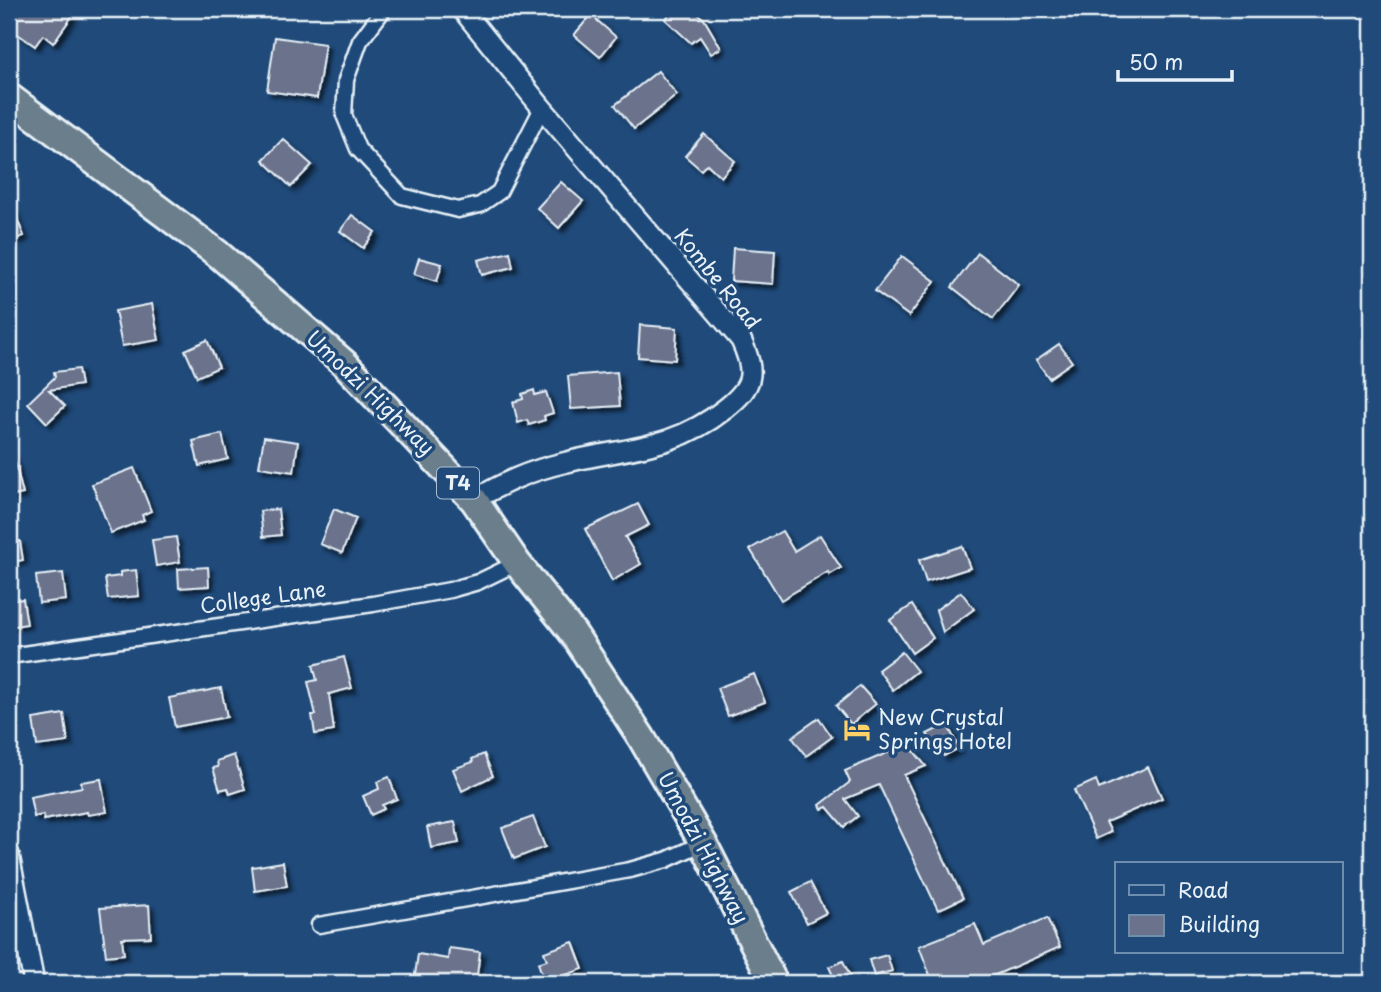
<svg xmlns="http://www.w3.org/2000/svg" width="1381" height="992" viewBox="0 0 1381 992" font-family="'Playpen Sans',sans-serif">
<defs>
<filter id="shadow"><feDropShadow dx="4" dy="4" stdDeviation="2" flood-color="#0009"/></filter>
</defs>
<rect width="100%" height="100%" fill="#1f4a7a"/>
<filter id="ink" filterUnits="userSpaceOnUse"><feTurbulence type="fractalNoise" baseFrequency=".0143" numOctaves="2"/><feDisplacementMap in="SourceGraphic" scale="14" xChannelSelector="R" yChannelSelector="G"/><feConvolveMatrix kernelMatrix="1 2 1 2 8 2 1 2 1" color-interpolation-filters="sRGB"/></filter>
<g filter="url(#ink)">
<!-- building -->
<g fill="#6a728c" stroke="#e8f1f8" stroke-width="2" filter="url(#shadow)">
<polygon points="9,9 64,9 73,15 53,43 43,35 35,46 9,28"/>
<polygon points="675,9 692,9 704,19 721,48 711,54 700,37 691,43 665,19"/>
<polygon points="591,15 616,37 600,57 574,35"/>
<polygon points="275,37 325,44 317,98 267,91"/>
<polygon points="658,71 677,95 634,129 615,105"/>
<polygon points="704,134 735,161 721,177 707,164 701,170 685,156"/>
<polygon points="283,139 312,165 291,187 263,160"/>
<polygon points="561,182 583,201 559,228 537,208"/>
<polygon points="9,199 24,236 9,242"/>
<polygon points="352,215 375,232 363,248 340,231"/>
<polygon points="733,248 775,251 773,284 731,281"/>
<polygon points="510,252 513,267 482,275 478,260"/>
<polygon points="978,253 1019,285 993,319 952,287"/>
<polygon points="902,256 935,281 909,316 875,291"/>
<polygon points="419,258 442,264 437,281 414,274"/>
<polygon points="152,304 159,340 122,346 115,311"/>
<polygon points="640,325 677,328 675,360 638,357"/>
<polygon points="207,340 219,367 197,377 185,350"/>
<polygon points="1059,344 1072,362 1049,378 1036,360"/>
<polygon points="78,369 81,385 49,390 65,406 47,423 28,403 55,377 54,372"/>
<polygon points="617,372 620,406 571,409 568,376"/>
<polygon points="534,390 535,395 546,392 553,413 544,416 545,420 529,425 527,420 518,423 513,402 523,399 522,394"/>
<polygon points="222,434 228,459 199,466 193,441"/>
<polygon points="264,437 298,442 294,472 259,467"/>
<polygon points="9,454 13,454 23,494 9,497"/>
<polygon points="134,468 151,511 142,515 144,520 111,533 92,484"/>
<polygon points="638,504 649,525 625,537 641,564 612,581 585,529"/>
<polygon points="278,509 281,535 263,537 260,511"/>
<polygon points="334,509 356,518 342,553 320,544"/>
<polygon points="782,531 794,551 820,535 841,568 829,575 828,572 781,600 750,549"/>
<polygon points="176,537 180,562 156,566 152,540"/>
<polygon points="20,541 23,560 9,563 9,543"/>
<polygon points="962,546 970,568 926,582 919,560"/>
<polygon points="208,567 209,586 179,588 178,569"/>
<polygon points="136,570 139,596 108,599 105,578 120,576 120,572"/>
<polygon points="63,573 66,600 39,603 36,576"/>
<polygon points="961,592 974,609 943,632 936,610"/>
<polygon points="23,599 27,624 9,627 9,601"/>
<polygon points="912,605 933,638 912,653 890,620"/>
<polygon points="902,652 917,671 893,690 878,670"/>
<polygon points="344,657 352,688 329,694 334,731 315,734 312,715 316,715 308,682 317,680 313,665"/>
<polygon points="754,674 765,702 728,716 717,688"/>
<polygon points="860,686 876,704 851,724 836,706"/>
<polygon points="221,688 227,717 175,727 169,698"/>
<polygon points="64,714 68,742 37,746 33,719"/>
<polygon points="819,718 832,737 806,756 792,737"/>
<polygon points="947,724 959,748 944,756 927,734"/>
<polygon points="908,744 926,766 904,775 963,898 938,910 879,785 845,799 858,816 844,827 827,807 822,809 820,805 850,782 845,771"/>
<polygon points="484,754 493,776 462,791 453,769 473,762 472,759"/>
<polygon points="234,755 245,789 230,794 228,788 220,790 213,768 218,767 217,761"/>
<polygon points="1148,767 1162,798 1106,822 1111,832 1096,839 1074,790 1096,780 1099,789"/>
<polygon points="389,777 397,799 382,805 384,809 371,815 363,796 379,789 377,782"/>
<polygon points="101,779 107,812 88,815 87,812 44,820 43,815 34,817 30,797 82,787 81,782"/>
<polygon points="533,817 545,847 514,859 502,828"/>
<polygon points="455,822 459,843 431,848 427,827"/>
<polygon points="283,862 287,886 255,891 252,867"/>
<polygon points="810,882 826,913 807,923 791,892"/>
<polygon points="149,905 151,937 122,938 124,954 106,956 100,908"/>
<polygon points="1047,918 1060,947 977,983 933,983 919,946 975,924 984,945"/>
<polygon points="573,942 583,969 563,976 565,983 550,983 547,976 543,977 538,963 547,960 544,952"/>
<polygon points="449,948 480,952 476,983 414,982 418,954 448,959"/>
<polygon points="887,955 892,971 874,976 869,960"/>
<polygon points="843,961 850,976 836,982 829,967"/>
</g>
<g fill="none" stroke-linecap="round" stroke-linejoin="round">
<!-- street casing -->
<g stroke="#e8f1f8" stroke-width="19">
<g id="street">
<polyline points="384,9 360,41 346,80 344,115 358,149 402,196 458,210 480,205 499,192 542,108"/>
<polyline points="9,656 373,604 450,590 478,582 517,563"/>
<polyline points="319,925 630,870 666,860 703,843"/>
</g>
</g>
<!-- secondary casing -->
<g stroke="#e8f1f8" stroke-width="24">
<g id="secondary">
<path d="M462,9L542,108L741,340C756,373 754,386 725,409C672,451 625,447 563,463C529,471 505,482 474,500"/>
<polyline points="9,855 34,983"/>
</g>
</g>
<!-- highway casing -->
<g stroke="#e8f1f8" stroke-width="32">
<polyline id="highway" points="9,97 218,254 344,363 474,500 517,563 573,633 641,737 703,843 774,983"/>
</g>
<!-- street -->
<use href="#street" stroke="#1f4a7a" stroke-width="14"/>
<!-- secondary -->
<use href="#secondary" stroke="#1f4a7a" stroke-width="19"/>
<!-- highway -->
<use href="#highway" stroke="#6b7e8b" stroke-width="26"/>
</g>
</g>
<!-- icons -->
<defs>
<g id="hotel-bare" transform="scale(2.1)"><path d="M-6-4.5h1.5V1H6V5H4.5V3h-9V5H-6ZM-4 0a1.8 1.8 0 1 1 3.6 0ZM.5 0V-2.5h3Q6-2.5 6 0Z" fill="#ffd166" stroke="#1f4a7a" stroke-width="2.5" paint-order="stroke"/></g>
</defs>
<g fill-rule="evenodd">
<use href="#hotel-bare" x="857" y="730"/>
</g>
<g text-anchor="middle" stroke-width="7" stroke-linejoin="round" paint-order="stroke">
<!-- shield labels -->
<rect fill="#1f4a7a" stroke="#acbfd2" stroke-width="2" x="437" y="467.5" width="42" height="31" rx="5"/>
<g font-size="19" font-weight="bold" fill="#e8f1f8">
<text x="458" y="490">T4</text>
</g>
<!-- street labels -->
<g font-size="21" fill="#e8f1f8" stroke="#1f4a7a">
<text transform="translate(717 279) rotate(51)" y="7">Kombe Road</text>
<text transform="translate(370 393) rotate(44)" y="7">Umodzi Highway</text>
<text transform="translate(263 598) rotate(-8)" y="7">College Lane</text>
<text transform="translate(703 848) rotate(62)" y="7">Umodzi Highway</text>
</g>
<!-- poi labels -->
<g font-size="21" fill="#e8f1f8" stroke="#1f4a7a" text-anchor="start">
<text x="878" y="725">New Crystal<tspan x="878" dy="24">Springs Hotel</tspan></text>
</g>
</g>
<!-- margin -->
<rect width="1381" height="992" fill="none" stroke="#1f4a7a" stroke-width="35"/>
<rect x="18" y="18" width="1346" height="957" fill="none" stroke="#e8f1f8" stroke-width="2.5" filter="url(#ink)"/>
<!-- legend -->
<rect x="1115" y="862" width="228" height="91" fill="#1f4a7a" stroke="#6f8dac" stroke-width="2"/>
<rect x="1129" y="885" width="35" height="10" fill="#1f4a7a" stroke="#6f8dac" stroke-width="2"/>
<text x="1178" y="898" font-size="21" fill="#e8f1f8">Road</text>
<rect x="1129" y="915" width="35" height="21" fill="#6a728c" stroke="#6f8dac" stroke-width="2"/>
<text x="1178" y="932" font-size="21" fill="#e8f1f8">Building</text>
<!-- scale -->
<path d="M1118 70v10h114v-10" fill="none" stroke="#e8f1f8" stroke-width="3.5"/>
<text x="1129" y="70" font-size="21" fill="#e8f1f8" stroke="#1f4a7a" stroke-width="5" paint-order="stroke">50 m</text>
</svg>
